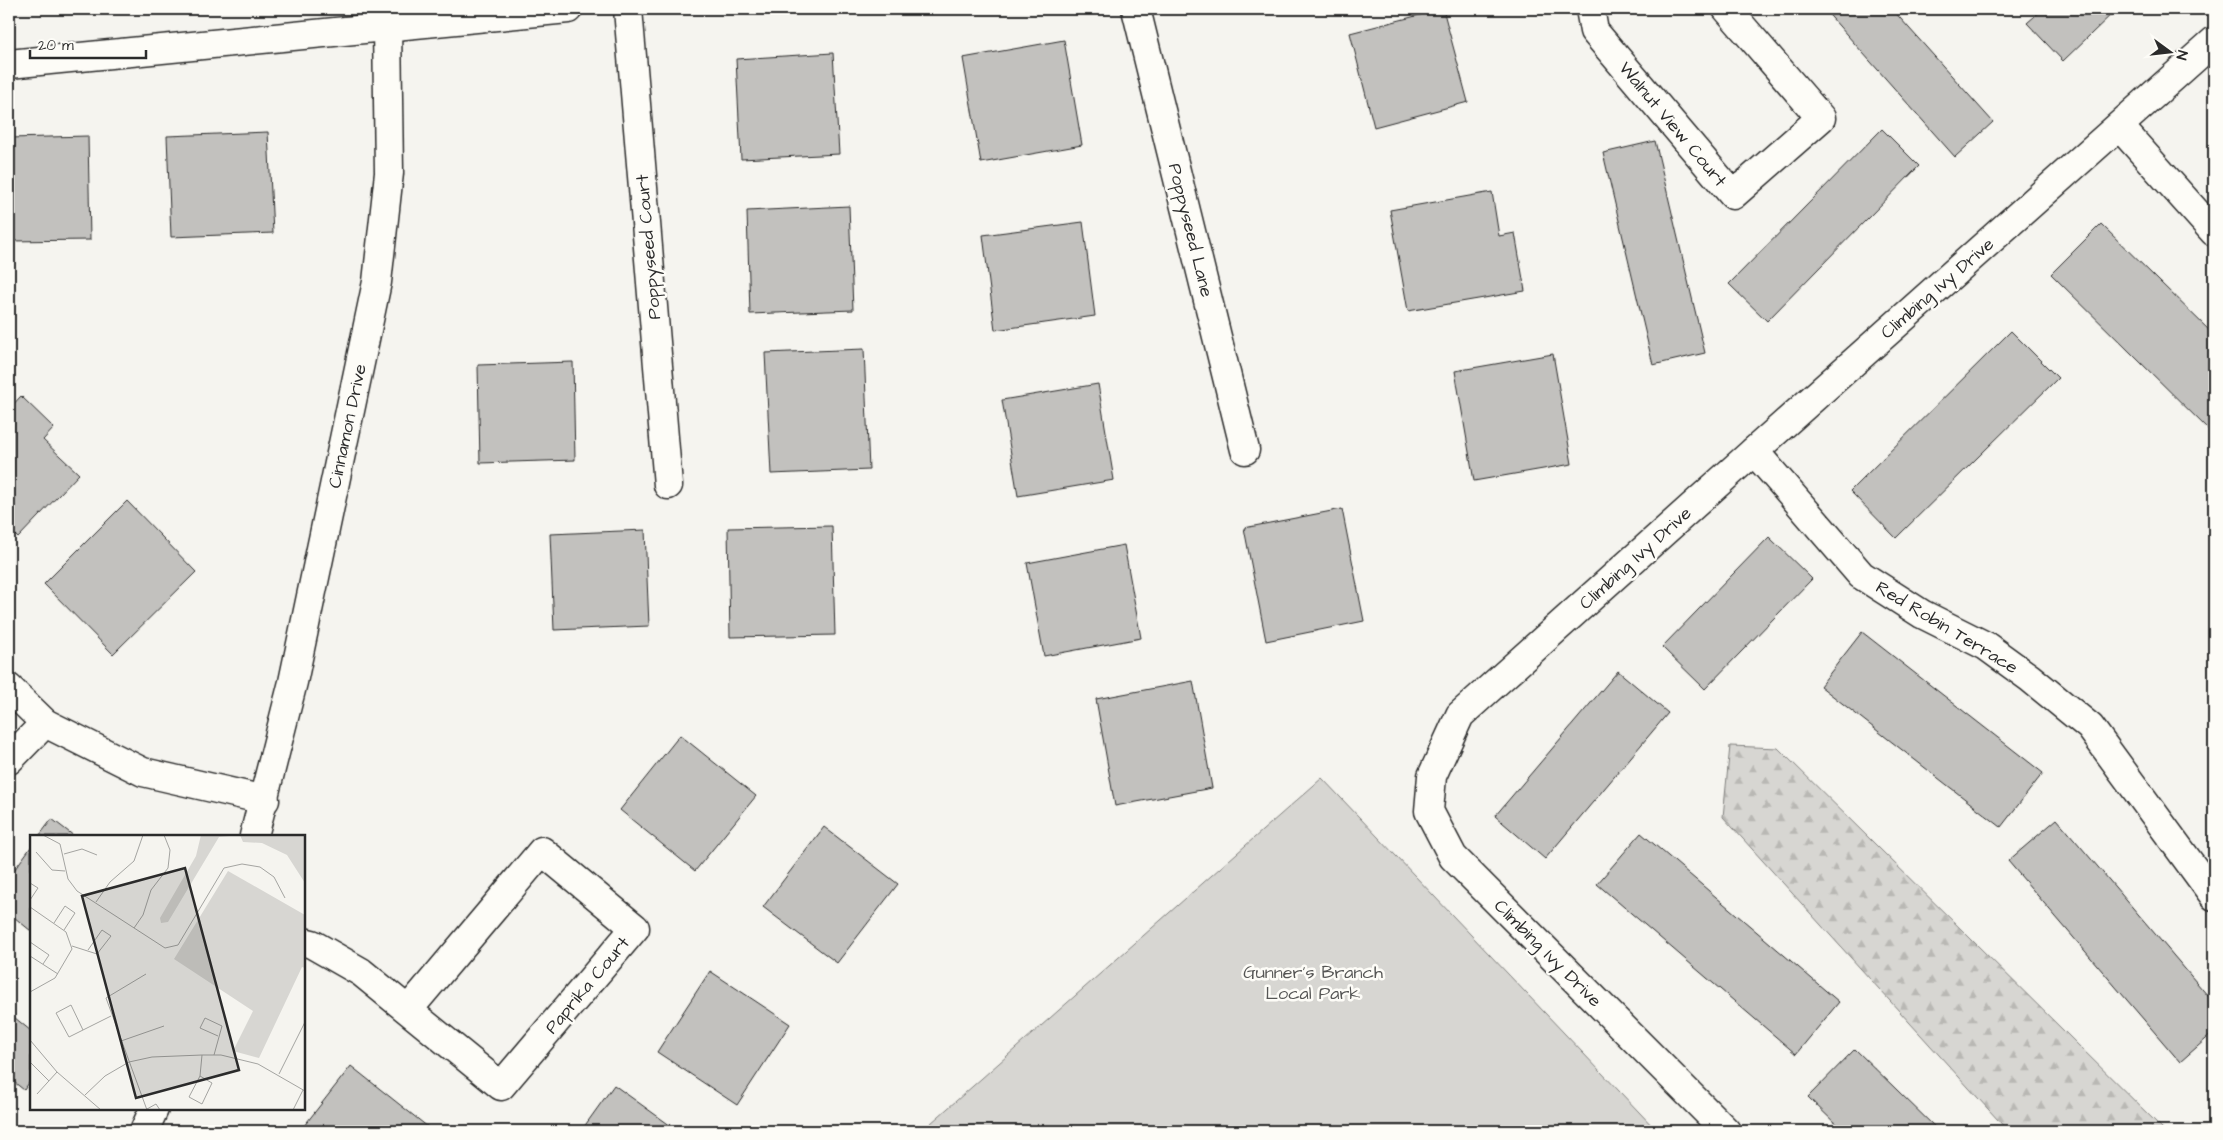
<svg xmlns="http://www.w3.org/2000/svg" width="2223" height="1140" viewBox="0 0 2223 1140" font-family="'Architects Daughter',sans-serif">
<defs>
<pattern id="forest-firs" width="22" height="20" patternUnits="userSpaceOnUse" patternTransform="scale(1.25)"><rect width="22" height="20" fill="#d7d6d2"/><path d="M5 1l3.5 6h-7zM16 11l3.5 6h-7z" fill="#b9b8b4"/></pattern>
</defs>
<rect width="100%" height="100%" fill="#f5f4ef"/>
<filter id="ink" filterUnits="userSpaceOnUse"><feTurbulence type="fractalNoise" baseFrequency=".02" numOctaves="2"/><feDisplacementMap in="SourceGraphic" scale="10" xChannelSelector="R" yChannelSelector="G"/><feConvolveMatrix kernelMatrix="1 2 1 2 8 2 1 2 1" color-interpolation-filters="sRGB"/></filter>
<g filter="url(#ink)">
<!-- forest -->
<polygon fill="url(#forest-firs)" stroke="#81807e" points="1730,746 1778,748 2165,1131 2008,1131 1723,817"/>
<!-- park -->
<polygon fill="#d7d6d2" stroke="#81807e" points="1322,778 1657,1131 922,1131"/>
<!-- building -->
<g fill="#c2c1be" stroke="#2b2b2b">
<polygon points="1443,9 1468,102 1374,127 1350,33"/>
<polygon points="1824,9 1892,9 1993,122 1955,157"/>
<polygon points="2043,9 2117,9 2063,61 2027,23"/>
<polygon points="1064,40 1082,145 981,163 963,58"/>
<polygon points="833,53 839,154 741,159 736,59"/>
<polygon points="1882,129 1919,166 1767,321 1729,284"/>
<polygon points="268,132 273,233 171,237 167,136"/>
<polygon points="88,136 90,240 9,241 9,138"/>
<polygon points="1655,141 1705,353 1653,365 1603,153"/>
<polygon points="1492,192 1499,236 1515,233 1525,291 1408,311 1390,210"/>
<polygon points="849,206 853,310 750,314 747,211"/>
<polygon points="1083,222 1095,316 995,330 983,235"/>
<polygon points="2101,224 2214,335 2214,435 2051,274"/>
<polygon points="2011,331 2058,378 1896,538 1850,491"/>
<polygon points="864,349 869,470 771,474 765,353"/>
<polygon points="1553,354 1572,464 1474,481 1455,371"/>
<polygon points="573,362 575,460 480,463 478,365"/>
<polygon points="1098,384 1114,480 1018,496 1002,400"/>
<polygon points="21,396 54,428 43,440 79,474 18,538 9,529 9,409"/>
<polygon points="127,501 196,572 113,654 44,584"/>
<polygon points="1342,509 1364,621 1266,641 1244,528"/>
<polygon points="832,526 835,635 730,637 728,528"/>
<polygon points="645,530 649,626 554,630 550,534"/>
<polygon points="1769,537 1812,579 1705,689 1662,647"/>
<polygon points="1124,545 1141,638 1044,656 1027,563"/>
<polygon points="1862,632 2043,773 2001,827 1820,686"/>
<polygon points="1618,671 1668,713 1545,859 1495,816"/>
<polygon points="1193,681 1212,788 1115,806 1096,699"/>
<polygon points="680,735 756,796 695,871 620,810"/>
<polygon points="52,819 74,836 39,836"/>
<polygon points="2057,819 2214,1003 2214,1032 2180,1062 2008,861"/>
<polygon points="824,827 898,884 837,963 763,907"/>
<polygon points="1641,833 1839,1002 1796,1054 1597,884"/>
<polygon points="31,847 31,931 9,913 9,877"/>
<polygon points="710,971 790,1024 737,1105 657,1052"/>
<polygon points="9,1013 31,1031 31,1080 24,1090 9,1078"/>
<polygon points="1855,1049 1939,1131 1843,1131 1808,1097"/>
<polygon points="351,1066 433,1131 300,1131"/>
<polygon points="614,1085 678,1131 581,1131"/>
</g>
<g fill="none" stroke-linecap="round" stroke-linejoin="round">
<!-- minor casing -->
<g stroke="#2b2b2b" stroke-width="31">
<g id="minor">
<polyline points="628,9 668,485"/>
<polyline points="1136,9 1245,450"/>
<polyline points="1590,9 1594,31 1733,195 1821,118 1727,9"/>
<polyline points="9,64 568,9"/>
<polyline points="2120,127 2214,232"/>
<polyline points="1754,451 1861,575 1922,614 1986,646 2030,678 2090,727 2214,896"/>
<polyline points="9,688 45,723 143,772 265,800"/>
<polyline points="9,760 45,723"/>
<polyline points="254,836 293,682 377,282 389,173 387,25 385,9"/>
<polyline points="304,942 312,944 361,972 501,1086 635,928 542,851 408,1010"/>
<polyline points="144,1131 154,1109"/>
<polyline points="1726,1131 1453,857 1429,811 1432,776 1460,715 1754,451 2214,41"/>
</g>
</g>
<!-- minor -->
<use href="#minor" stroke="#fdfcf7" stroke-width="28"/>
</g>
</g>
<g text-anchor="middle" stroke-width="5" stroke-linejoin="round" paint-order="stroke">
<!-- street labels -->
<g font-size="18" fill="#2b2b2b" stroke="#fdfcf7">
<text transform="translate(1673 124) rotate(50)" y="6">Walnut View Court</text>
<text transform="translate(1191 230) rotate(76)" y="6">Poppyseed Lane</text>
<text transform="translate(648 247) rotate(-95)" y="6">Poppyseed Court</text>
<text transform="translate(1937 288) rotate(-41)" y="6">Climbing Ivy Drive</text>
<text transform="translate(347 426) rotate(-78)" y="6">Cinnamon Drive</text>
<text transform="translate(1635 558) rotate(-42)" y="6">Climbing Ivy Drive</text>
<text transform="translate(1947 627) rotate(31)" y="6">Red Robin Terrace</text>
<text transform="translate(1548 953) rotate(45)" y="6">Climbing Ivy Drive</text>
<text transform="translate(587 985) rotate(-50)" y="6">Paprika Court</text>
</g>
<!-- park labels -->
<g font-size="18" fill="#565655" stroke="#fdfcf7">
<text x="1313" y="978">Gunner's Branch<tspan x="1313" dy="21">Local Park</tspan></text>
</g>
</g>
<!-- overview -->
<g transform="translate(30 835)">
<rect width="275" height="275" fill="#f5f4ef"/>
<path d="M171,0H209L189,2L138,87L131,88L130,83L166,21ZM210,0H275V48L257,20L232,8L213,7Z" fill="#d7d6d2"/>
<path d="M198,36L275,80V133L272,132L229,223L203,216L223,176L144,124Z" fill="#d7d6d2"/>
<path fill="none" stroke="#a4a4a1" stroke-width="1" d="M13,0L30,9L38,44L47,56L135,113L148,110L194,33L212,29L230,32L244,42L255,63M6,17L22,35L35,36M34,19L52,14L67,20M0,48L8,53L0,65M66,67L80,47L104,26L113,0M0,72L36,97L42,114L25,143L0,157M24,88L35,71L45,78L34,95M104,93L113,80L121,55L138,33L140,15L134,0M0,107L19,120L13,129M42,111L67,119L81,101L72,95L58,115M0,121L28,139M116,139L76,163L117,275M53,195L41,170L26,178L39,202L81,181M0,205L27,237L71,275M91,206L134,191M184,220L192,191L175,183L170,193L188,201M0,227L19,246M249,239L275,187M170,241L182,248L172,269L159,262L170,241L172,220M7,259L27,237M55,260L75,241L99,227L122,222L172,220H191L228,229L275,256M117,274L126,269L130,275M263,275L273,255"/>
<path fill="#2b2b2b" fill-opacity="0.15" stroke="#2b2b2b" stroke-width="2.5" d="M155,33L209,235L106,263L52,61Z"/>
<rect width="275" height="275" fill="none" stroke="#2b2b2b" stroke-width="2.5"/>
</g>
<!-- margin -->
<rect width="2223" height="1140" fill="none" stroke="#fdfcf7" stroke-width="30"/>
<rect x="15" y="15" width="2193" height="1110" fill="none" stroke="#2b2b2b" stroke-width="2" filter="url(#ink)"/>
<!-- north arrow -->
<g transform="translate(2170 52) rotate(105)" stroke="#fdfcf7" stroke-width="4" paint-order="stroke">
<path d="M0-4L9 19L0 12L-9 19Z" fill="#2b2b2b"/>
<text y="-8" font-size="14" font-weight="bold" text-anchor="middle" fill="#2b2b2b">N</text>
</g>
<!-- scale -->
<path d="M30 50v8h116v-8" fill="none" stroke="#2b2b2b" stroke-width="2.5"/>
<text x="38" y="50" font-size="15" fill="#2b2b2b" stroke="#fdfcf7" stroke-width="4" paint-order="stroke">20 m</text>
</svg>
